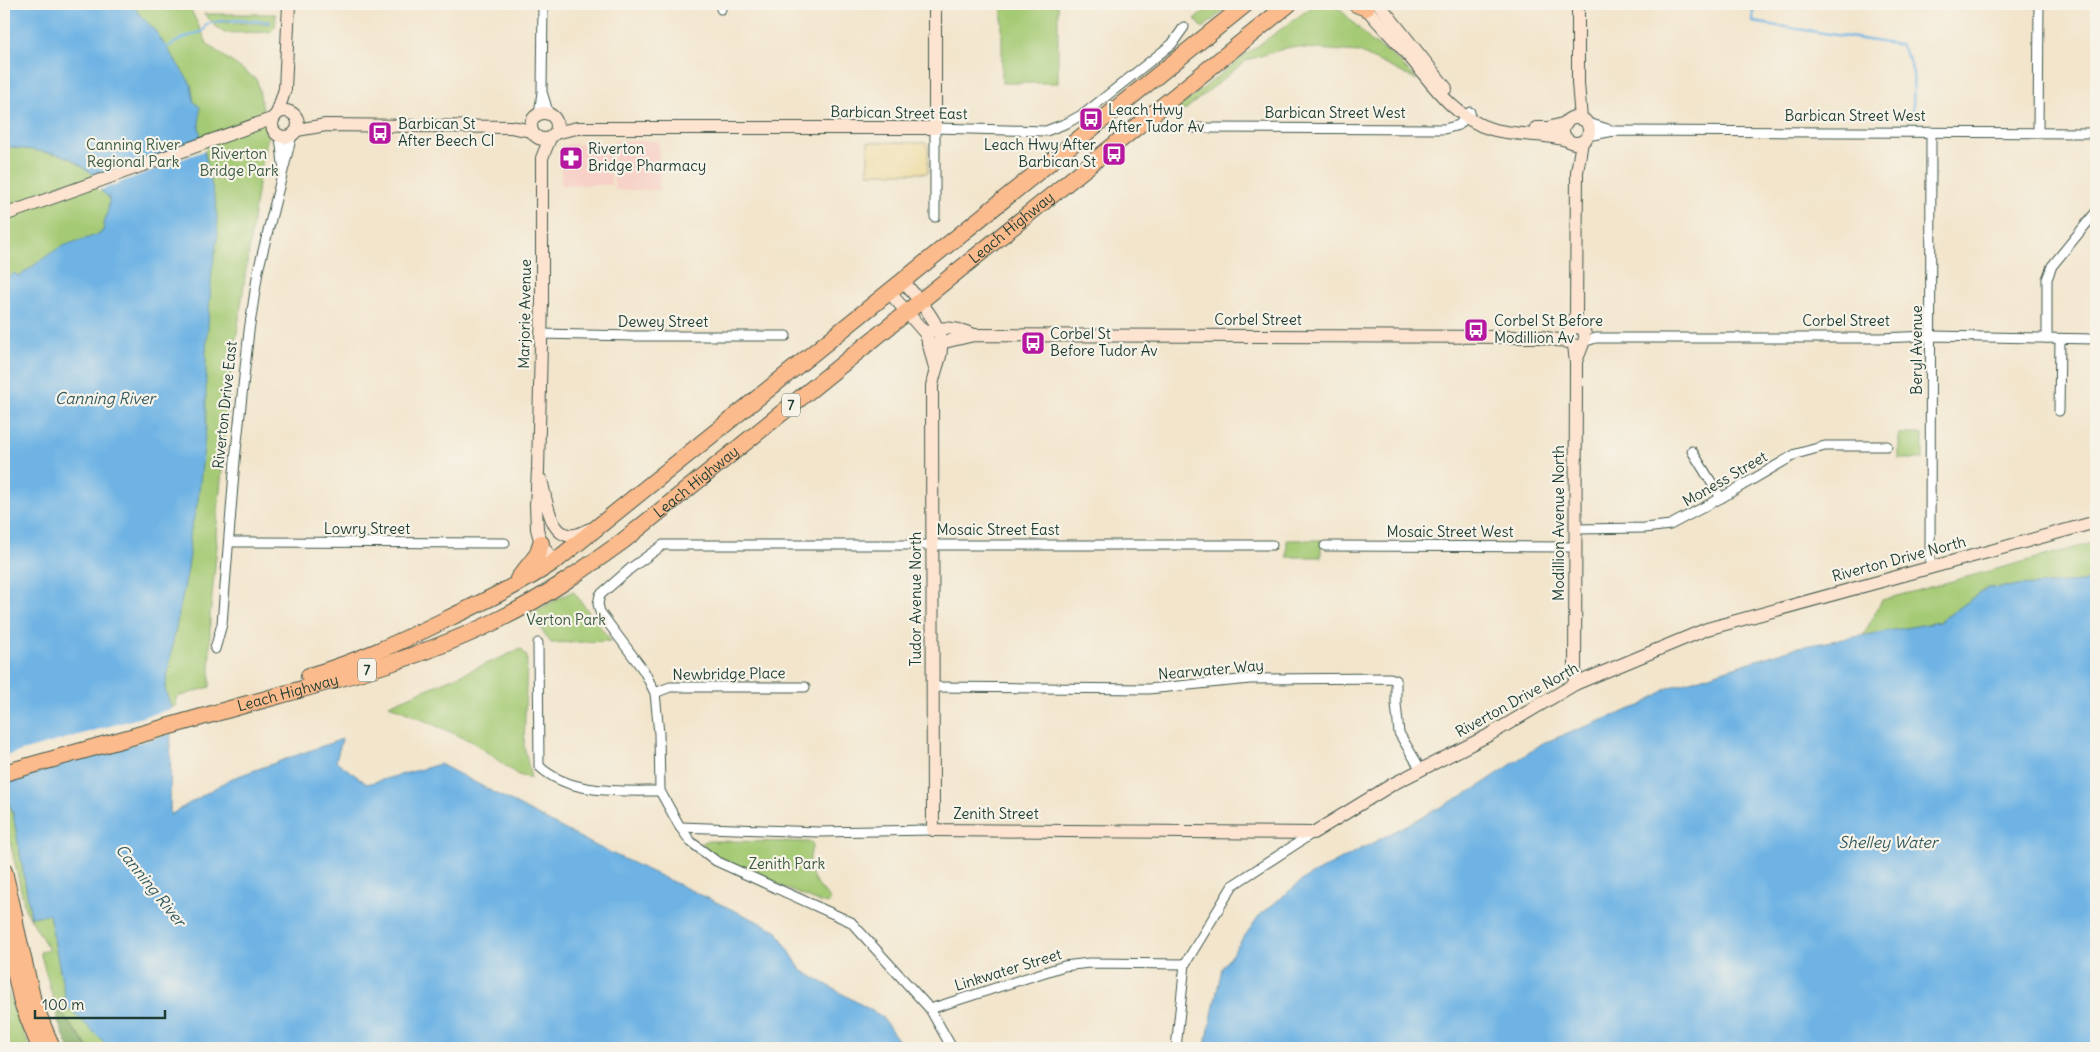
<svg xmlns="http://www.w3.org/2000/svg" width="2100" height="1052" viewBox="0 0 2100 1052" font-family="Delius,sans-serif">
<rect width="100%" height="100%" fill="#f7f3e8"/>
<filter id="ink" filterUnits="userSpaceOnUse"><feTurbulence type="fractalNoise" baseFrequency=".02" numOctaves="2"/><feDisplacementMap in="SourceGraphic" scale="10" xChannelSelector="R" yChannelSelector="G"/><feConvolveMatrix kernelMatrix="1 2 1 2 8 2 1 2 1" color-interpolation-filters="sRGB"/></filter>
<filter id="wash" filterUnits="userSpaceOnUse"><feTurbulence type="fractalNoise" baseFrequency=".0096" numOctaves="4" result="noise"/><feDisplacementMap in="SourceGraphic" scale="20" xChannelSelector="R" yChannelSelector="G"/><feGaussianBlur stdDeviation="1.12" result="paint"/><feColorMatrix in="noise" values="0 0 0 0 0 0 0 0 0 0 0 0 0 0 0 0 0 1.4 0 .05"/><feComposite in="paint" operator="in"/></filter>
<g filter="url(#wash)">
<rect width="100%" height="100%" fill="#f2e5cc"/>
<!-- built -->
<g fill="#f7d1c7">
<polygon points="614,141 659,141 659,190 617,190 614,188"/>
<polygon points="568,144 611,144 611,185 561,185 561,151"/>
</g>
<!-- green -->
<g fill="#a5ca74" stroke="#628454">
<polygon points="4,4 188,4 208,45 257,80 268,136 259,178 230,383 216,534 217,546 210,616 210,687 177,697 175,706 4,754"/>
<rect x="1002" y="4" width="56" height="79"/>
<polygon points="1213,4 1231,4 1203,28 1195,19"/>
<polygon points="1316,4 1329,4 1340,9 1372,42 1392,55 1417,80 1359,52 1290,47 1247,60 1176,117 1162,121 1245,55"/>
<polygon points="204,14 276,14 275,27 270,32 224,33 213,24 223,22 270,24 271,21 226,20 212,22"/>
<rect x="1899" y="434" width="24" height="25"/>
<rect x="1287" y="540" width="34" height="17"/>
<polygon points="2096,542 2096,581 1988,588 1939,622 1863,636 1882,600"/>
<polygon points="573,591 611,641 551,643 530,614"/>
<polygon points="521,649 527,657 524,745 531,778 518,775 473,742 389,705"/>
<polygon points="4,791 13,813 31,917 49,914 67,1005 110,1048 89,1048 55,1005 40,952 49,950 25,909 4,814"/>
<path d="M706,841L811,842L813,845C804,870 814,882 831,900L828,904L819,902C799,894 708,857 702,843Z"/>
<polygon points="4,984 30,1048 4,1048"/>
</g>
<!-- forest -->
<polygon fill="#84ae66" stroke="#52764d" points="55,1005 88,1048 89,1048 69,1048 57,1019"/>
<!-- sand -->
<polygon fill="#eeda9e" stroke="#868c69" points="868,142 926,143 928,148 928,173 868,173"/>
<!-- water -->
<g fill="#6eb3e4" stroke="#46788c">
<path d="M4,4H132L140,15L154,29L191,84L194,102L200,107L199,127L216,205L218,234L212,271L206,352V428L198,501L189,537L190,554L187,574L173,642L165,689L171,707L170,815L230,779L342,739L336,761L367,784L440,764L598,847L776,930L801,970L881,1016L904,1048H110L67,1006L49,914L31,917L13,813L4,791V280L15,273L18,276C34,267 47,254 63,246C77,240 91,239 103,231C104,218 109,213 109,198L99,189L93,174L70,158L58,154L4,146Z"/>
<polygon points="2096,581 2096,1048 1205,1048 1222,968 1259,916 1304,879 1475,789 1543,743 1642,705 1668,688 1798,647 1939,622 1988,588"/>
</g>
<!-- pier -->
<g fill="#f2e5cc">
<polygon points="204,137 206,150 98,191 94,185"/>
<polygon points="174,708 173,733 4,780 4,756"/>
</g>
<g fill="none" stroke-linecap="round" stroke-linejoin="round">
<!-- stream -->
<g stroke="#6eb3e4" stroke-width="2.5">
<path d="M1753,4V22L1900,45C1918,67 1913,86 1913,113"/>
<path d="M166,48L181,39L203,31L207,24C227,18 249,21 270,22"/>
</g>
</g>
</g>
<g filter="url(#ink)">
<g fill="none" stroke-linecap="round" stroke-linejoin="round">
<!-- street casing -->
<g stroke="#3f564b" stroke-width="11">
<g id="street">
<polyline points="721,9 721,4"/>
<polyline points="543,95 549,115"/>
<polyline points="539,115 542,92 543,4"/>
<polyline points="1585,122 1614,131"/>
<polyline points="1194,128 1444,129 1459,125 1470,112"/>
<polyline points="2038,132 2039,4"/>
<polyline points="280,136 283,164"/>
<polyline points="1587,136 1614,131 2096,133"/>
<polyline points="935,217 935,128 1046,131 1067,123 1085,113 1172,44 1184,27"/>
<polyline points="540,334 633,336 786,336"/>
<polyline points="2047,338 2047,279 2052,266 2096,212"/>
<polyline points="1583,342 1596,338 1879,338 1931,336 2096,339"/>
<polyline points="2059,411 2060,339"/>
<polyline points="1692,451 1721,498"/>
<polyline points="1576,529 1645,528 1670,525 1721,498 1796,454 1825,446 1887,446"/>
<polyline points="229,542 505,543"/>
<polyline points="1325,546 1575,547"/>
<polyline points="1930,568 1931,132"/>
<path d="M538,643L539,766C569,795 621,791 660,791"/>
<polyline points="215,649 222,624 235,460 249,331 258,271 292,135"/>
<polyline points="932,687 1148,689 1250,679 1390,678 1396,680 1396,704 1399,733 1421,770"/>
<polyline points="655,693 670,687 805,687"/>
<polyline points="680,827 818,832 933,830"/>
<polyline points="930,1009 1064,966 1089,963 1185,964"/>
<polyline points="952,1048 930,1009 851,922 716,861 691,842 680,827 660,791 659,734 655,693 644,671 600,612 598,604 600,595 631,568 663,545 1272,545"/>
<polyline points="1176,1048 1185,964 1233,885 1313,833"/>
</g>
</g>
<!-- secondary casing -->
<g stroke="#3f564b" stroke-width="14">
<g id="secondary">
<path d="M1363,4C1377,22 1394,38 1409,56C1432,83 1454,118 1491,129C1516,136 1542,133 1567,140"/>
<polyline points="1379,4 1446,88"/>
<polyline points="1578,4 1578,83 1581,119"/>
<circle cx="285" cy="124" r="13"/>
<circle cx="544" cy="126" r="13"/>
<polyline points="277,114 285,89 289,4"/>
<circle cx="1576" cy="130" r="13"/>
<polyline points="1536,128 1548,128 1566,123"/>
<polyline points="297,130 326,125 511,127 532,131"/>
<polyline points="555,133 577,128 935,128 935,4"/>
<polyline points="550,138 542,158 542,302 538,470 536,505 537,529 541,543 549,555 558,559"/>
<polyline points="4,215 274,118"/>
<path d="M903,281C921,303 949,329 939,360C936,370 934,375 932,386L933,830L1313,833L1393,784L1489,735L1575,684L1707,629L2096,522"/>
<polyline points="890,293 926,334 935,368"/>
<polyline points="1571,329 1576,314 1577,172 1582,142"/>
<path d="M931,331C944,325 959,329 972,334"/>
<path d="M1568,334C1572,326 1584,324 1585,335C1586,339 1579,353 1577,359"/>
<polyline points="928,344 940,343 974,335 1541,337 1569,342"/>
<polyline points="1574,345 1576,363 1575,684"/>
<path d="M541,480C546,496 549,540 575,535C580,534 585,531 590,529"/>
</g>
</g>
<!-- primary casing -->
<g stroke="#3f564b" stroke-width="16">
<g id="primary">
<polyline points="15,919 34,1001 53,1048"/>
<polyline points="4,927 21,1003 39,1048"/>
</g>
</g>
<!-- highway casing -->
<g stroke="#3f564b" stroke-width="18">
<g id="highway">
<polyline points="1356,4 1366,8"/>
<polyline points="518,579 537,555 541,543"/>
<path d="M309,676C357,662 402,641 447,619C485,601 523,583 558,559L1246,4"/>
<path id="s1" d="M4,773C84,751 164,727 244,705C331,681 421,659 502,618C545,597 584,569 623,541L1289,4"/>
<polyline points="4,871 15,919 4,922"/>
<polyline points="4,957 11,964"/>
</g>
</g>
<!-- street -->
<use href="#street" stroke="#fff" stroke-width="9"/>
<!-- secondary -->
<use href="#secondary" stroke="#fde4d1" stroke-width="12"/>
<!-- primary -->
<use href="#primary" stroke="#fbbb8c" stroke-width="14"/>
<!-- highway -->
<use href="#highway" stroke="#fbbb8c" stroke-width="16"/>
</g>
</g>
<!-- icons -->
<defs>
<g id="bus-square" transform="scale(1.25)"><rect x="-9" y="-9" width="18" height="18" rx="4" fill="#b5179e" stroke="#f7f3e8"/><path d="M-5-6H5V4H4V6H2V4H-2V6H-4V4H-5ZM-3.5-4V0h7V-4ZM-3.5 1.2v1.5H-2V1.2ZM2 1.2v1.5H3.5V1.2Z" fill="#fff"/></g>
<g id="pharmacy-square" transform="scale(1.25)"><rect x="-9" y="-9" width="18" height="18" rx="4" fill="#b5179e" stroke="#f7f3e8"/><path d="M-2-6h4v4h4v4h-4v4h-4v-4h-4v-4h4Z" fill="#fff"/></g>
</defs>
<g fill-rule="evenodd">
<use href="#bus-square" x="1091" y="119"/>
<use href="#bus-square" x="380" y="133"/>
<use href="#bus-square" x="1114" y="154"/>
<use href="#pharmacy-square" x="571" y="158"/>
<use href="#bus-square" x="1476" y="330"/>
<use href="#bus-square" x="1033" y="343"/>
</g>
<g text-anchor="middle" stroke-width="4.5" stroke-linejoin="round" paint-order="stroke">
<!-- shield labels -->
<g fill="#f7f3e8" stroke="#60746a" stroke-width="1">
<rect x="782" y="393.5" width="18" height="23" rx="4"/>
<rect x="358" y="658.5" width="18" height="23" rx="4"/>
</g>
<g font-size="14" font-weight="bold" fill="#1f3d34">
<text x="791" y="410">7</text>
<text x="367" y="675">7</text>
</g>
<!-- poi labels -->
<g font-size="15" fill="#1f3d34" stroke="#f7f3e8" text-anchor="start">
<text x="1108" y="115">Leach Hwy<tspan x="1108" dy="17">After Tudor Av</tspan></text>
<text x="398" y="129">Barbican St<tspan x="398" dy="17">After Beech Cl</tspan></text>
<text x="1096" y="150" text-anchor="end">Leach Hwy After<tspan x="1096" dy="17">Barbican St</tspan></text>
<text x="588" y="154">Riverton<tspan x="588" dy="17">Bridge Pharmacy</tspan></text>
<text x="1494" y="326">Corbel St Before<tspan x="1494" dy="17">Modillion Av</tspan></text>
<text x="1050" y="339">Corbel St<tspan x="1050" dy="17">Before Tudor Av</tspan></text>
</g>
<!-- street labels -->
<g font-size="15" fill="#1f3d34" stroke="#f7f3e8">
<text transform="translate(899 113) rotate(1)" y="5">Barbican Street East</text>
<text x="1335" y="118">Barbican Street West</text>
<text x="1855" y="121">Barbican Street West</text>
<text dy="5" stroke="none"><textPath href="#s1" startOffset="1165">Leach Highway</textPath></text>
<text transform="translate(525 314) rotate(-89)" y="5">Marjorie Avenue</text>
<text x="1258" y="325">Corbel Street</text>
<text x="1846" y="326">Corbel Street</text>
<text x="663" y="327">Dewey Street</text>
<text transform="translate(1917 350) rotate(-90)" y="5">Beryl Avenue</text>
<text transform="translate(225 405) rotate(-84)" y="5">Riverton Drive East</text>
<text transform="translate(1725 479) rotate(-30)" y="5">Moness Street</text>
<text dy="5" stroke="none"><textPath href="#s1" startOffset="760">Leach Highway</textPath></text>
<text transform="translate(1559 523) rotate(-90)" y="5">Modillion Avenue North</text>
<text x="367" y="534">Lowry Street</text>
<text x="998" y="535">Mosaic Street East</text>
<text x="1450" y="537">Mosaic Street West</text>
<text transform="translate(1899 559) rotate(-15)" y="5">Riverton Drive North</text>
<text transform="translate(916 599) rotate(-90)" y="5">Tudor Avenue North</text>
<text transform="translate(1211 670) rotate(-5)" y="5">Nearwater Way</text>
<text transform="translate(729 674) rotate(-1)" y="5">Newbridge Place</text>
<text dy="5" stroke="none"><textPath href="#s1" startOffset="295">Leach Highway</textPath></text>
<text transform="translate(1517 700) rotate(-29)" y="5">Riverton Drive North</text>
<text x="996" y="819">Zenith Street</text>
<text transform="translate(1008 970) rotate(-17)" y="5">Linkwater Street</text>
</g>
<!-- park labels -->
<g font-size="15" fill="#3a5941" stroke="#f7f3e8">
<text x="133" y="150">Canning River<tspan x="133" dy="17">Regional Park</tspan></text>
<text x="239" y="159">Riverton<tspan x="239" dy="17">Bridge Park</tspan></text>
<text x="566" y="625">Verton Park</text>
<text x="787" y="869">Zenith Park</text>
</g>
<!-- water labels -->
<g font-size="16" font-style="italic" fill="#335a60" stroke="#f7f3e8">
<text x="105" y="404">Canning River</text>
<text x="1888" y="848">Shelley Water</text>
<text transform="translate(151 885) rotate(51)" y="6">Canning River</text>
</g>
</g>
<!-- margin -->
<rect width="2100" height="1052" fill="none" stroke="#f7f3e8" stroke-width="20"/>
<!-- scale -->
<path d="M35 1010v8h130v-8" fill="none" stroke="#1f3d34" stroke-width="2.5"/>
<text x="42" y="1010" font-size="15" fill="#1f3d34" stroke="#f7f3e8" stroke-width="4" paint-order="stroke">100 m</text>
</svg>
